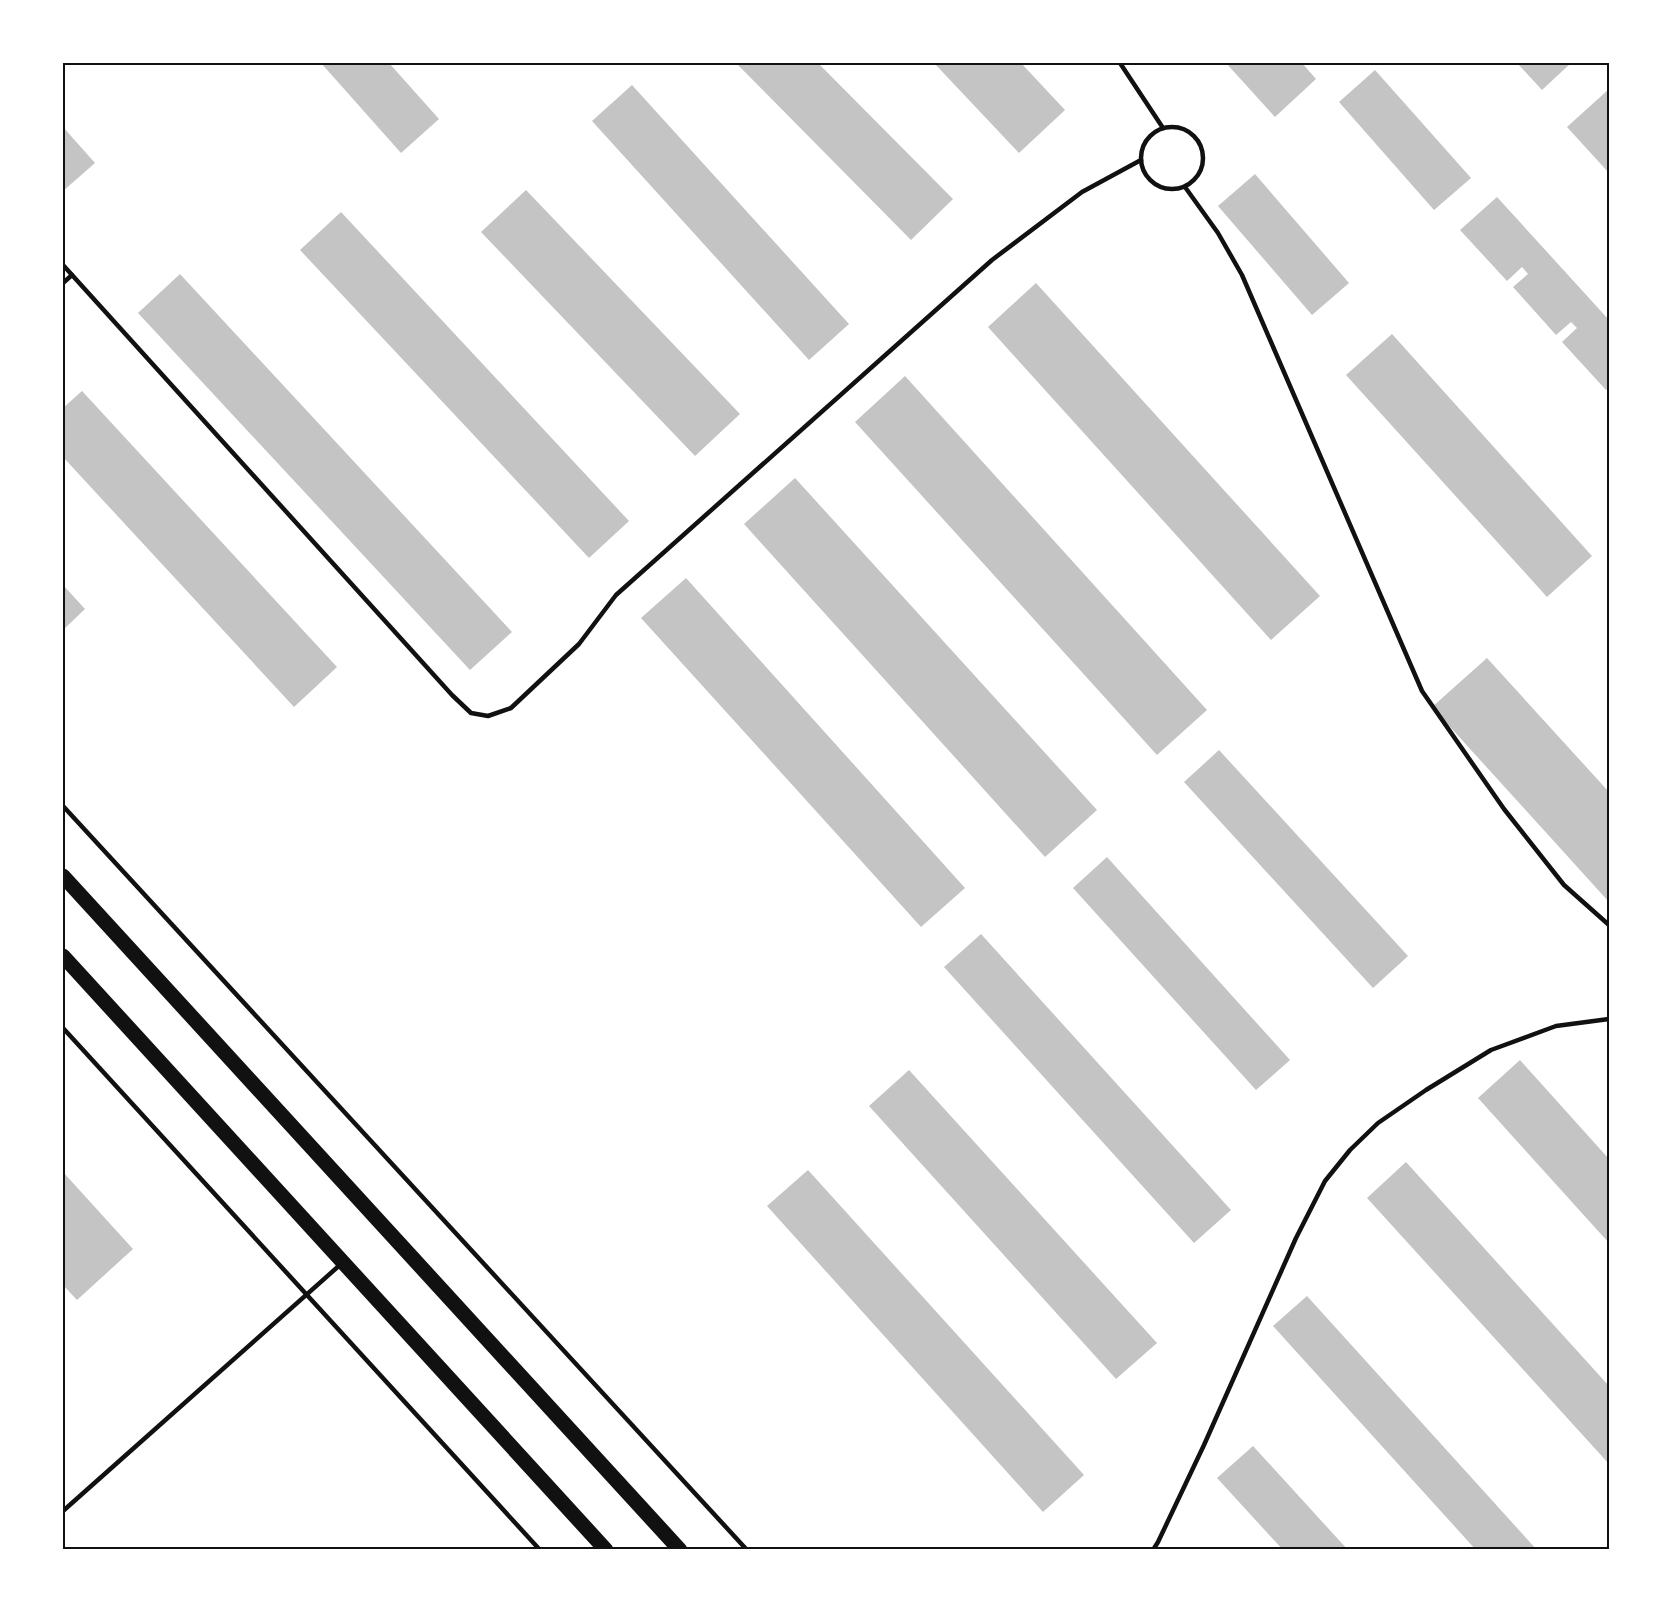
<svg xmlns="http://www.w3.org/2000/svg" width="1672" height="1613" viewBox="0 0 1672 1613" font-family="Raleway,sans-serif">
<rect width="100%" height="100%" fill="#fff"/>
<!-- building -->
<g fill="#c4c4c4">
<polygon points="321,63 389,63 439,119 401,153"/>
<polygon points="736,63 818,63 953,199 911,240"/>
<polygon points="934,63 1021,63 1065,110 1019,153"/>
<polygon points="1226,63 1302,63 1316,79 1275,117"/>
<polygon points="1517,63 1571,63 1542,90"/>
<polygon points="1375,70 1471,178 1434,210 1339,102"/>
<polygon points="632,85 849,324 809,360 592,121"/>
<polygon points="1609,89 1609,173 1567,127"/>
<polygon points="63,127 95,163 63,191"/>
<polygon points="1255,174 1349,283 1312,315 1218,206"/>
<polygon points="526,190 740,414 695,456 481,232"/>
<polygon points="1497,197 1609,320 1609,387 1606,390 1562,342 1577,328 1571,322 1556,335 1513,287 1528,274 1522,267 1507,281 1460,230"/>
<polygon points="341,212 629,521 589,558 300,250"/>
<polygon points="180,274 512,632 470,670 138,313"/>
<polygon points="1036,283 1320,596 1271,640 988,327"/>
<polygon points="1392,334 1592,556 1547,597 1346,375"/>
<polygon points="905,376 1207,710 1157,755 855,422"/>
<polygon points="82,391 337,667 294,707 63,457 63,408"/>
<polygon points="795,478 1097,810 1045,857 744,524"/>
<polygon points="686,578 965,888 921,927 641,618"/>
<polygon points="63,585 85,609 63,630"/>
<polygon points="1487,658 1609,792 1609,902 1432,707"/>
<polygon points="1219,750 1408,956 1373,988 1184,782"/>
<polygon points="1107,857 1290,1060 1256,1090 1073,888"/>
<polygon points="981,934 1231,1210 1194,1243 944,967"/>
<polygon points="1520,1060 1609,1159 1609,1243 1478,1098"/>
<polygon points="909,1070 1157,1343 1116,1379 869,1106"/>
<polygon points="1406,1162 1609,1386 1609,1464 1367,1198"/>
<polygon points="808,1170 1084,1475 1043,1512 767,1206"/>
<polygon points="63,1172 133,1249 77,1300 63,1285"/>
<polygon points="1307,1296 1537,1550 1476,1550 1273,1326"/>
<polygon points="1253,1446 1348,1550 1283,1550 1217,1478"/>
</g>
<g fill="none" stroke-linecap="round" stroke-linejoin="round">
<!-- service -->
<g stroke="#111" stroke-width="4.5">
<polyline points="1120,63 1163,128"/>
<circle cx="1172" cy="158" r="31"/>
<polyline points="1185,187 1218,233 1242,275 1422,691 1504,809 1564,885 1609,925"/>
<polyline points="63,265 452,695 471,713 488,716 511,708 579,644 616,595 992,260 1082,192 1141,160"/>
<polyline points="63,283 72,275"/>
<polyline points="63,806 747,1550"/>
<polyline points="63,1028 540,1550"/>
<polyline points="63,1511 341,1264"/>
<polyline points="1153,1550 1158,1542 1204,1445 1296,1238 1325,1181 1350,1150 1378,1123 1426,1090 1491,1050 1556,1026 1609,1019"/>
</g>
<!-- primary -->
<g stroke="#111" stroke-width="15">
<polyline points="63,876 680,1550"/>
<polyline points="63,956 606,1550"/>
</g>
</g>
<!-- border -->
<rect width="1672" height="1613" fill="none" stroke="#ffffff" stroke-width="129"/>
<rect x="64" y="64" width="1544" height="1484" fill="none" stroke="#111" stroke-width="2"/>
</svg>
